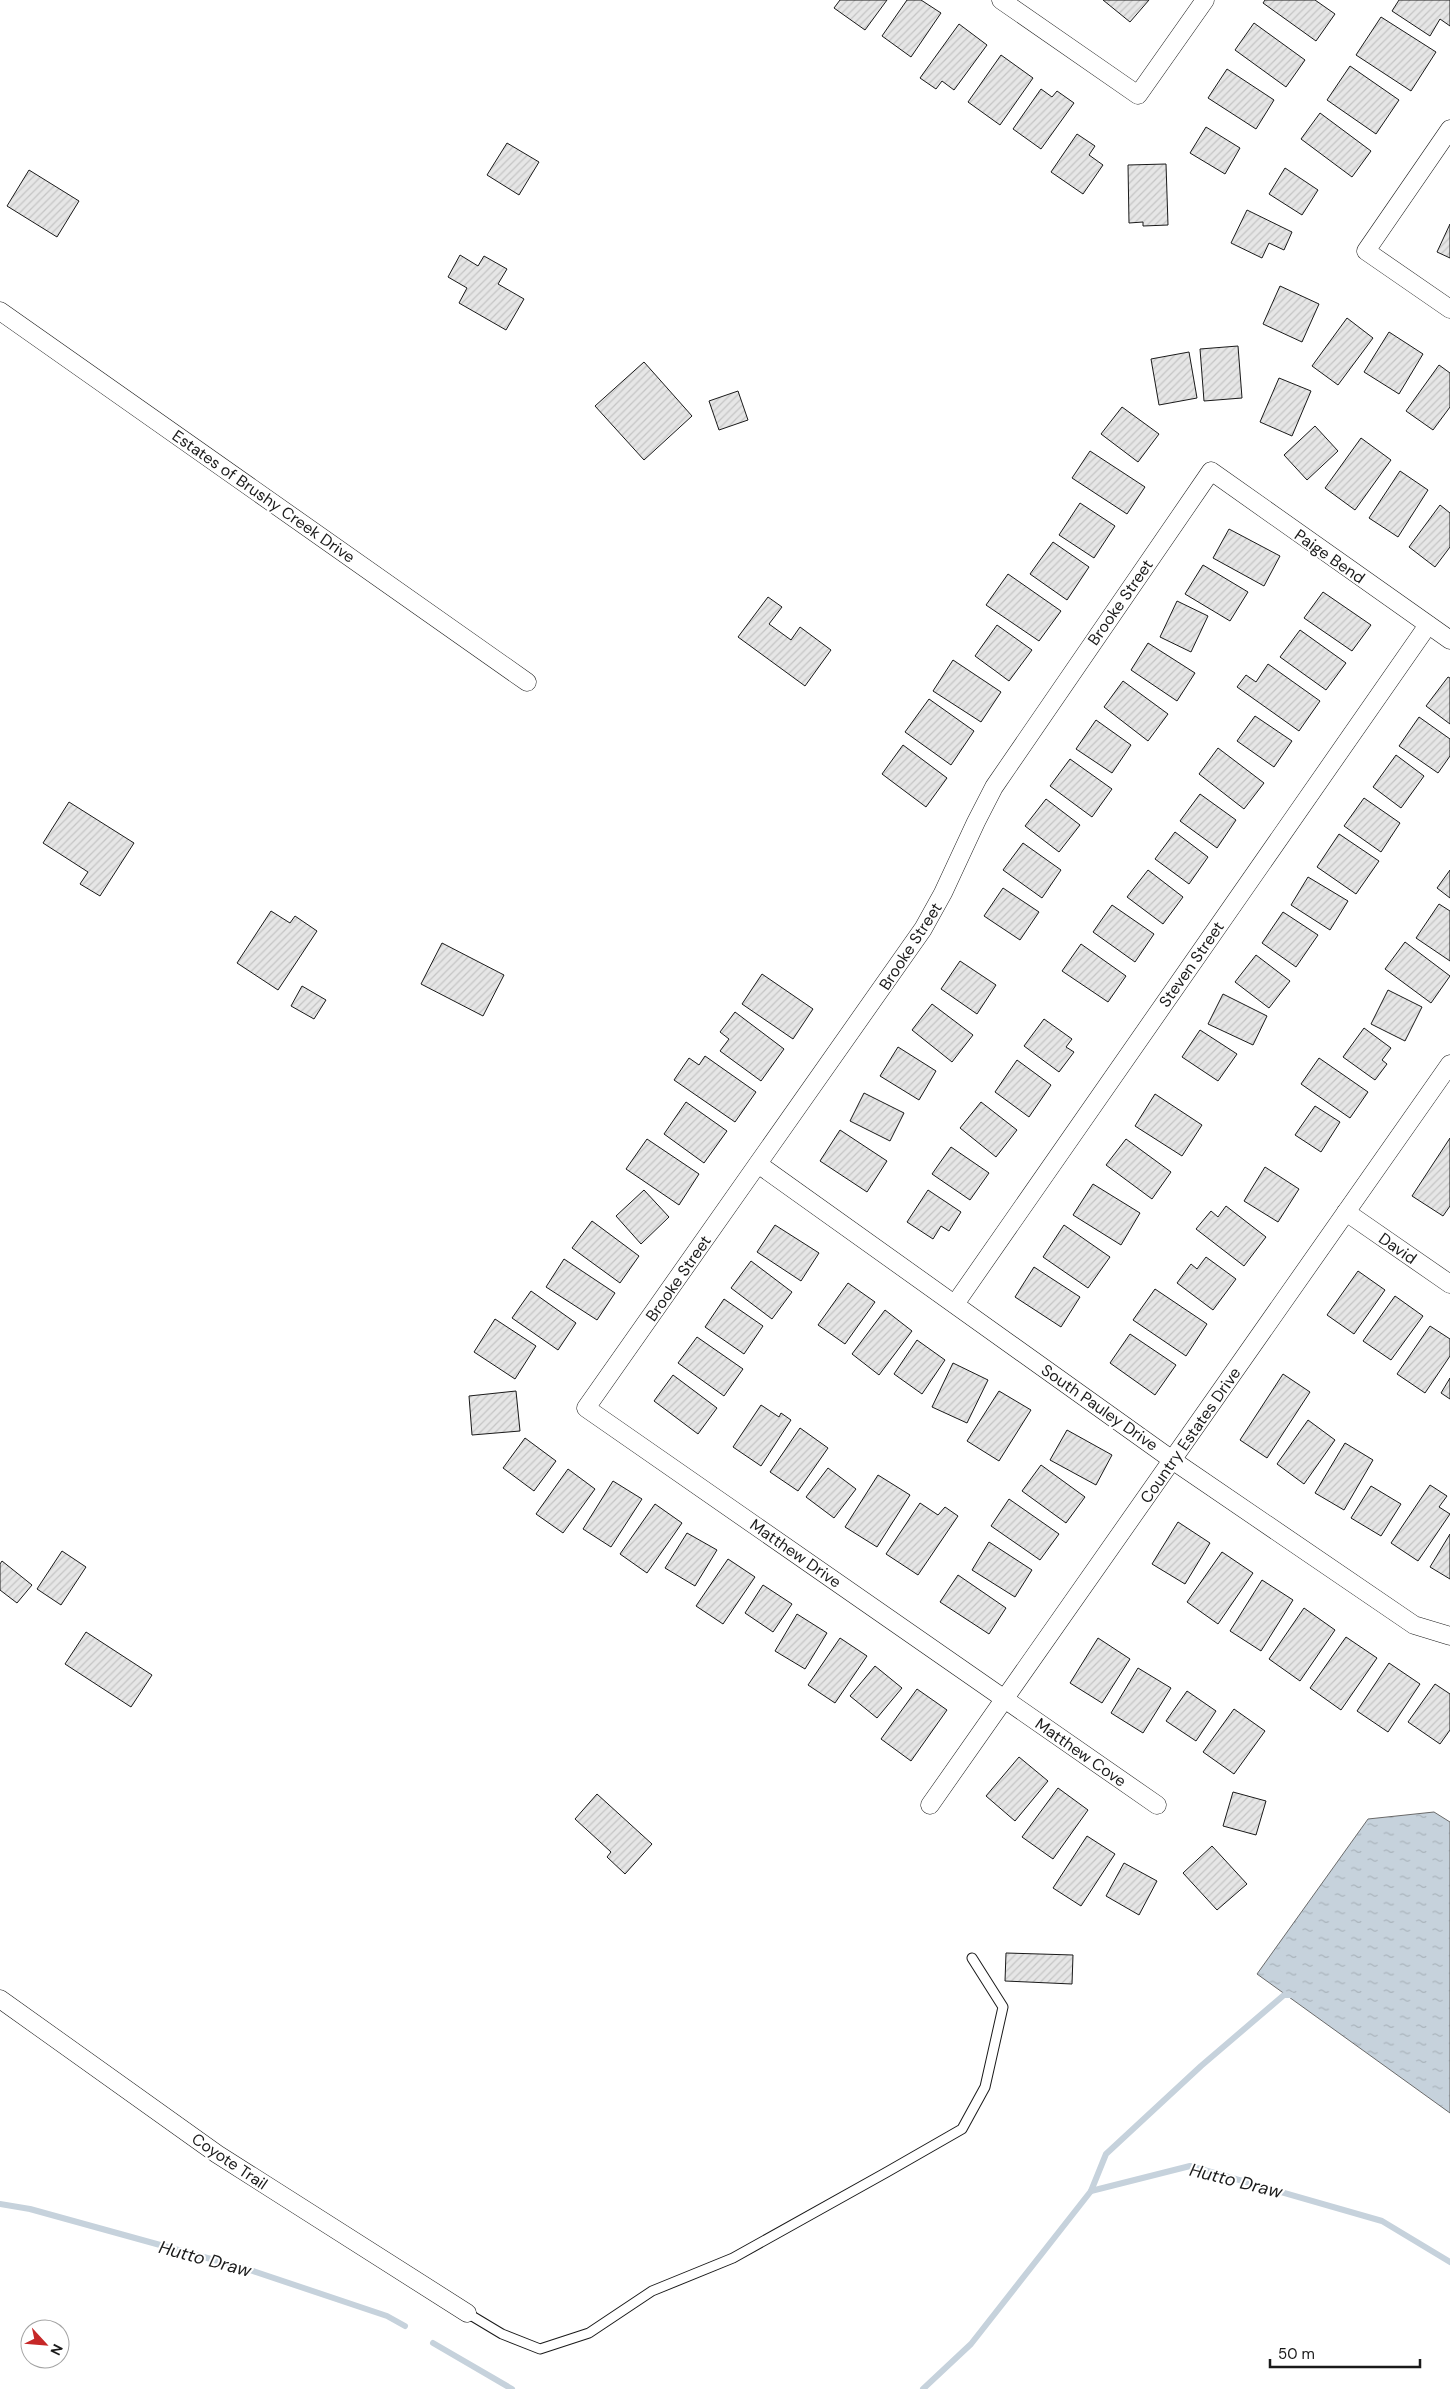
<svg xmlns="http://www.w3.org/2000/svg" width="1450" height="2389" viewBox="0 0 1450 2389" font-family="'DM Sans',sans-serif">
<defs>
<pattern id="water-ripples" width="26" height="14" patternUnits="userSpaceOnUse" patternTransform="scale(1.25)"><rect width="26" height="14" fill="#c6d2dc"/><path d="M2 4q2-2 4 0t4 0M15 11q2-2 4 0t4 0" fill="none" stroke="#aab4bc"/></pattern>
<pattern id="building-hatch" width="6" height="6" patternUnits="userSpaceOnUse" patternTransform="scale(1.25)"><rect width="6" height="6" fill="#e6e6e6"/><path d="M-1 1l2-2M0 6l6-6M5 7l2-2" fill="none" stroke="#c5c5c5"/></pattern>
</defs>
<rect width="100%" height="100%" fill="#fff"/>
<!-- water -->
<polygon fill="url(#water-ripples)" stroke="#6a6a6a" points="1434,1812 1450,1822 1450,2113 1257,1974 1368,1819"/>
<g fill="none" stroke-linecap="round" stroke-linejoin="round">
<!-- stream -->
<g stroke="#c6d2dc" stroke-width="6">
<polyline points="1091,2191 1106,2154 1201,2066 1284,1995 1291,1995"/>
<polyline points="0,2204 30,2209 247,2269 387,2316 405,2326"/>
<polyline points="433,2343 512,2389"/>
<polyline points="923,2389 971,2344 1091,2191 1190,2166 1382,2221 1450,2262"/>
</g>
</g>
<!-- building -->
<g fill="url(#building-hatch)" stroke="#1a1a1a">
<polygon points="840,0 887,0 865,30 834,8"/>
<polygon points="907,0 921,0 941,13 911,57 882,36"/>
<polygon points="1103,0 1149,0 1130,22"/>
<polygon points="1265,0 1315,0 1335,14 1316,41 1263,3"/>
<polygon points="1399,0 1450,0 1450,26 1440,19 1430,36 1392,11"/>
<polygon points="1381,17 1436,52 1411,91 1356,55"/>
<polygon points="1254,23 1305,60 1286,87 1235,50"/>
<polygon points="959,24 987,45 954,90 942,81 936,89 920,78"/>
<polygon points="1001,55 1033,78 1000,125 968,102"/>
<polygon points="1350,66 1399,100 1376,134 1327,100"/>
<polygon points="1227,69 1274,100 1256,129 1208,98"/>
<polygon points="1041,89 1052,97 1057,91 1074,103 1041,149 1013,129"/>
<polygon points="1320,113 1371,151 1352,177 1301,139"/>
<polygon points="1206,127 1240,148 1225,174 1190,153"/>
<polygon points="1077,134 1095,146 1089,155 1103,165 1083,194 1051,172"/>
<polygon points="507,143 539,162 519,195 487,175"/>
<polygon points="1166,164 1168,225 1143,226 1143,222 1129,223 1128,165"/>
<polygon points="1285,168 1318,190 1302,215 1269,194"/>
<polygon points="29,170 79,201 57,237 7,206"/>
<polygon points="1247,210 1292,232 1284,250 1269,243 1262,258 1231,243"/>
<polygon points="1450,224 1450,258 1437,252"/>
<polygon points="460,255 478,266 484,256 507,269 498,284 524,299 506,330 459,303 467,288 448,277"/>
<polygon points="1280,286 1319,304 1302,342 1263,324"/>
<polygon points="1347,318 1373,338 1338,385 1312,366"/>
<polygon points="1389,332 1423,354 1399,394 1364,372"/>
<polygon points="1238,346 1242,398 1204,401 1200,349"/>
<polygon points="1189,352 1197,398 1159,405 1151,359"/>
<polygon points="644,362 692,416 644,460 595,406"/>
<polygon points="1439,365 1450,373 1450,407 1433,430 1406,411"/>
<polygon points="1279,378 1311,391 1292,436 1260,422"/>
<polygon points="738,391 748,420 719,430 709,401"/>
<polygon points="1122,407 1159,434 1138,462 1101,434"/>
<polygon points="1315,426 1338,451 1307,480 1284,455"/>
<polygon points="1361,438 1391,460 1355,510 1325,488"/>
<polygon points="1090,451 1145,487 1127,514 1072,478"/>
<polygon points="1400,471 1428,490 1398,537 1369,518"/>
<polygon points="1080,503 1115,526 1094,558 1059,535"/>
<polygon points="1440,505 1450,513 1450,547 1435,567 1409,547"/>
<polygon points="1229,529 1280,556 1264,586 1213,558"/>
<polygon points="1053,542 1089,567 1067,600 1030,574"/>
<polygon points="1203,565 1248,592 1230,621 1185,594"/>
<polygon points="1008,574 1061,611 1039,641 986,605"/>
<polygon points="1323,592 1371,625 1352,651 1304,618"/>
<polygon points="768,597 782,607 769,624 791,640 800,627 831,650 805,686 738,637"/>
<polygon points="1177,601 1208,616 1191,652 1160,637"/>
<polygon points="997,625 1032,650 1009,681 975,656"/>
<polygon points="1300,630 1346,663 1326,690 1280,657"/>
<polygon points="1148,643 1195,673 1177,701 1131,670"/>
<polygon points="953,660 1001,692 981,722 933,691"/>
<polygon points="1268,664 1320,701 1299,731 1237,687 1246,675 1256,682"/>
<polygon points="1448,677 1450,678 1450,724 1426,706"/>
<polygon points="1123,681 1168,714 1148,741 1104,707"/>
<polygon points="929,699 974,731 951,765 905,732"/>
<polygon points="1255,716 1292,741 1274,767 1237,741"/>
<polygon points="1419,717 1450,739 1450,756 1438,773 1399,746"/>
<polygon points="1096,720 1131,745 1112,773 1076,749"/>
<polygon points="903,745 947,778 926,807 882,774"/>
<polygon points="1218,748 1264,783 1244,809 1199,774"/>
<polygon points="1396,755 1424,776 1401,808 1373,787"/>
<polygon points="1070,759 1112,789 1092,817 1050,786"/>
<polygon points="1200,794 1236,820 1217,848 1180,821"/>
<polygon points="1364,798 1400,823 1381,852 1344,826"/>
<polygon points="1046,799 1080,825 1059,852 1025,826"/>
<polygon points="69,802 134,843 100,896 80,884 88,872 43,843"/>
<polygon points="1175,832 1208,857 1189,884 1155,859"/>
<polygon points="1339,834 1379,861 1356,894 1317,867"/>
<polygon points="1023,843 1061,870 1042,898 1003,870"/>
<polygon points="1148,870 1183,897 1163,924 1127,897"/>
<polygon points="1450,870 1450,898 1437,888"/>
<polygon points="1308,877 1348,901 1330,930 1291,905"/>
<polygon points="1003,888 1039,912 1020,940 984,916"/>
<polygon points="1439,904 1450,911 1450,961 1416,938"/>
<polygon points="1112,905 1154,934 1135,962 1093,932"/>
<polygon points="271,911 290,923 295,916 317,931 278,990 237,963"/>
<polygon points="1283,912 1318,935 1296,967 1262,943"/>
<polygon points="1405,942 1450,976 1431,1003 1385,969"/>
<polygon points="442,943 504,975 483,1016 421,984"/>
<polygon points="1081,944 1126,976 1108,1002 1062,971"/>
<polygon points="1256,955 1290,981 1269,1008 1235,982"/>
<polygon points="960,961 996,985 977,1014 941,989"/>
<polygon points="762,974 813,1009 793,1039 742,1004"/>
<polygon points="302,986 326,1000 314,1019 291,1006"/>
<polygon points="1388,990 1422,1007 1405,1041 1371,1024"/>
<polygon points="1223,994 1267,1016 1253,1045 1208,1024"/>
<polygon points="932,1004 973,1035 952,1062 912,1030"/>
<polygon points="735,1012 784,1049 761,1081 720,1051 729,1039 720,1032"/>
<polygon points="1044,1019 1072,1039 1066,1047 1074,1052 1059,1072 1024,1046"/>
<polygon points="1364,1028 1391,1048 1382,1060 1387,1064 1375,1080 1343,1057"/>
<polygon points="1200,1030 1237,1054 1218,1081 1182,1057"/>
<polygon points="898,1047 936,1071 919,1100 880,1076"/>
<polygon points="705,1056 756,1092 735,1122 674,1080 689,1058 699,1065"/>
<polygon points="1319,1058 1368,1092 1350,1118 1301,1084"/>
<polygon points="1017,1060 1051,1085 1029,1117 995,1092"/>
<polygon points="864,1093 904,1113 890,1141 850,1121"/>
<polygon points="1155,1094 1202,1125 1182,1156 1135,1126"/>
<polygon points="686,1102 727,1131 704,1163 664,1134"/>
<polygon points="981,1102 1017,1130 996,1157 960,1128"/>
<polygon points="1315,1106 1340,1122 1321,1152 1295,1135"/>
<polygon points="840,1130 887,1161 867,1192 820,1161"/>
<polygon points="1450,1138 1450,1206 1443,1216 1412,1196"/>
<polygon points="647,1139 699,1174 679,1205 626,1169"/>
<polygon points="1126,1139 1171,1172 1152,1199 1106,1165"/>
<polygon points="951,1147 989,1173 970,1200 932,1174"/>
<polygon points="1265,1167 1299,1189 1278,1222 1244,1201"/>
<polygon points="1093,1184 1140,1213 1121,1245 1073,1215"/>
<polygon points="644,1190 669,1217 641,1244 616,1216"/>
<polygon points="928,1190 961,1212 949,1231 941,1226 933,1239 907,1222"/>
<polygon points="1226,1206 1266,1237 1244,1266 1196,1229 1211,1211 1218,1217"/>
<polygon points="592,1221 639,1256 620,1283 572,1248"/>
<polygon points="775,1225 819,1253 801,1281 757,1252"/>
<polygon points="1064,1225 1110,1257 1088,1288 1043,1257"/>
<polygon points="1206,1257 1236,1279 1213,1310 1177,1283 1191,1264 1197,1269"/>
<polygon points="564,1259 615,1293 597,1320 546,1287"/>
<polygon points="751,1261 792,1292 772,1319 731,1288"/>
<polygon points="1034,1267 1080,1297 1061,1327 1015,1297"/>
<polygon points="1358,1271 1385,1290 1354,1334 1327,1315"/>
<polygon points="848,1283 875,1302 845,1344 818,1325"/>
<polygon points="1155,1289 1207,1324 1186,1356 1133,1320"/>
<polygon points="531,1291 576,1323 558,1350 512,1318"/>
<polygon points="1395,1296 1423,1316 1391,1360 1363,1341"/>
<polygon points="724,1299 763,1326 744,1354 705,1327"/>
<polygon points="885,1310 912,1331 879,1375 852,1354"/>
<polygon points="495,1319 536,1346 515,1379 474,1352"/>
<polygon points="1430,1326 1450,1339 1450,1356 1425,1393 1397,1374"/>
<polygon points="1130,1334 1176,1365 1155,1395 1110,1363"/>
<polygon points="697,1337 743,1369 724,1396 678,1363"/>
<polygon points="917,1340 945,1360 922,1394 894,1374"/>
<polygon points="953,1363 988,1380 967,1423 932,1407"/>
<polygon points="1283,1374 1310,1392 1267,1458 1240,1440"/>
<polygon points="673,1375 717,1408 698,1434 654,1401"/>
<polygon points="1450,1378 1450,1399 1441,1393"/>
<polygon points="516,1391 520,1431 472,1435 469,1396"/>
<polygon points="999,1391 1031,1410 999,1461 967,1441"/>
<polygon points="761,1405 779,1417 781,1413 791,1420 761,1466 733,1447"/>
<polygon points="1308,1420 1335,1440 1304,1484 1277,1464"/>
<polygon points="800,1428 828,1448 798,1491 770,1472"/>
<polygon points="1067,1430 1112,1455 1096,1485 1050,1460"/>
<polygon points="525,1438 556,1461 534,1491 503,1468"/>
<polygon points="1345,1443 1373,1460 1344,1510 1315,1493"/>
<polygon points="1041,1465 1085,1497 1066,1523 1022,1491"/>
<polygon points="828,1468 856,1489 834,1518 806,1497"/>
<polygon points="568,1469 595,1489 563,1533 536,1514"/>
<polygon points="878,1475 910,1495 877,1547 845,1527"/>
<polygon points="613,1481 642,1499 611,1547 583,1529"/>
<polygon points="1430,1485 1447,1496 1439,1507 1450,1514 1418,1561 1391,1543"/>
<polygon points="1371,1486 1401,1504 1381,1536 1351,1518"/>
<polygon points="1009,1499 1059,1534 1040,1560 991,1526"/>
<polygon points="920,1503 938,1515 945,1507 958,1516 918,1575 886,1554"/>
<polygon points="655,1504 682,1523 647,1573 620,1554"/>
<polygon points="1178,1522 1210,1543 1185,1584 1152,1564"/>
<polygon points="687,1533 717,1550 695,1586 665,1568"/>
<polygon points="1450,1534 1450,1579 1430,1567"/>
<polygon points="989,1542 1032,1570 1015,1597 972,1570"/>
<polygon points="62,1551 86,1567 61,1605 37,1589"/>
<polygon points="1222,1552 1253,1573 1218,1624 1187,1602"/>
<polygon points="728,1559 755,1577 723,1624 696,1606"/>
<polygon points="2,1561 32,1585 17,1603 0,1590 0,1564"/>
<polygon points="958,1575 1006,1608 989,1634 940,1602"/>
<polygon points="1262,1580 1293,1600 1261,1651 1230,1631"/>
<polygon points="763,1585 792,1604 773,1632 745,1613"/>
<polygon points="1304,1608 1335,1630 1300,1681 1269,1659"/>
<polygon points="797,1614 827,1633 805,1669 775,1651"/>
<polygon points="86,1632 152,1675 131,1707 65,1664"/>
<polygon points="1346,1637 1377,1658 1341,1710 1310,1688"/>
<polygon points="840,1638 867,1656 835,1703 808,1685"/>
<polygon points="1098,1638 1130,1659 1102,1703 1070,1683"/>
<polygon points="1389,1663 1420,1684 1388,1732 1357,1711"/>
<polygon points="875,1666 902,1688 877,1718 850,1696"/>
<polygon points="1138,1668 1171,1688 1143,1733 1111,1713"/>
<polygon points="1435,1684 1450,1694 1450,1730 1440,1744 1408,1722"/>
<polygon points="917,1689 947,1710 911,1761 881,1739"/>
<polygon points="1187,1691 1216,1711 1196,1741 1166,1721"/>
<polygon points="1234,1709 1265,1731 1234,1774 1203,1752"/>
<polygon points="1019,1757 1048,1781 1015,1821 986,1796"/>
<polygon points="1058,1788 1088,1810 1053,1859 1022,1837"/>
<polygon points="1233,1792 1266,1801 1256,1835 1223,1826"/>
<polygon points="597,1794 652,1844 625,1874 607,1857 611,1852 575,1819"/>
<polygon points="1087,1836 1115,1854 1081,1906 1053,1888"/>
<polygon points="1212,1846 1247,1884 1217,1910 1183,1873"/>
<polygon points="1124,1863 1157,1881 1139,1915 1106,1896"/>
<polygon points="1006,1953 1073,1955 1072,1984 1005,1981"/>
</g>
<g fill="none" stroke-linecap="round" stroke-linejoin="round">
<!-- lane casing -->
<g stroke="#1a1a1a" stroke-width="11">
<polyline id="lane" points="467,2313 502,2334 540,2349 589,2333 652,2291 733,2258 887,2172 962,2129 985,2087 1003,2007 972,1958"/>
</g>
<!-- street casing -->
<g stroke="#1a1a1a" stroke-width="19">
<g id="street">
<polyline points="1001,0 1138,95 1205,0"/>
<polyline points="1450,129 1366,251 1450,309"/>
<polyline points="0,311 527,682"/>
<polyline points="758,1164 1178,1464 1414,1625 1450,1636"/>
<polyline points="1346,1212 1450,1284"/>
<polyline points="955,1304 1428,625"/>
<polyline points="930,1805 1450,1064"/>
<polyline points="1157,1805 586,1408 923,929 943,893 976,822 994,787 1211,471 1450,640"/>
<polyline points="0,1999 217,2154 467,2313"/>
</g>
</g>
<!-- lane -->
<use href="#lane" stroke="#fff" stroke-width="9"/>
<!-- street -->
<use href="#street" stroke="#fff" stroke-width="18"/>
</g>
<g text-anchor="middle" stroke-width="4" stroke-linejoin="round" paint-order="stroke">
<!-- street labels -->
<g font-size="16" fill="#1a1a1a" stroke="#fff">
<text transform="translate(264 496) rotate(35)" y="6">Estates of Brushy Creek Drive</text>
<text transform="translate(1330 556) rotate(35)" y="6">Paige Bend</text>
<text transform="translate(1120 602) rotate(-55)" y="6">Brooke Street</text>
<text transform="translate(910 946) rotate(-57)" y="6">Brooke Street</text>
<text transform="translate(1191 964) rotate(-55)" y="6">Steven Street</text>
<text transform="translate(1398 1248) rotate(35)" y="6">David</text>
<text transform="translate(678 1278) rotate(-55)" y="6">Brooke Street</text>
<text transform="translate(1100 1407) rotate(35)" y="6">South Pauley Drive</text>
<text transform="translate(1190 1435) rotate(-55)" y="6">Country Estates Drive</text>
<text transform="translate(796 1553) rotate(35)" y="6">Matthew Drive</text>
<text transform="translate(1081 1752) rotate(35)" y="6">Matthew Cove</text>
<text transform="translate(230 2161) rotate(34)" y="6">Coyote Trail</text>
</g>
<!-- water labels -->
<g font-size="18" font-style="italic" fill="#1a1a1a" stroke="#fff">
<text transform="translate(1236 2181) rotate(14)" y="6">Hutto Draw</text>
<text transform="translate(205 2259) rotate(15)" y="6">Hutto Draw</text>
</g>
</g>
<!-- north arrow -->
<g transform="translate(45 2344) rotate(116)"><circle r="24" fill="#ffffff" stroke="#a3a3a3"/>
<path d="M0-4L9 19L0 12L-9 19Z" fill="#c62828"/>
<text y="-8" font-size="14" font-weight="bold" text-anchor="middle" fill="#1a1a1a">N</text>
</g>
<!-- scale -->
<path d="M1270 2359v8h150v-8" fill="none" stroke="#1a1a1a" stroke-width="2.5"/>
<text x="1278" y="2359" font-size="15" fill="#1a1a1a" stroke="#ffffff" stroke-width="4" paint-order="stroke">50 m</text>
</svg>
